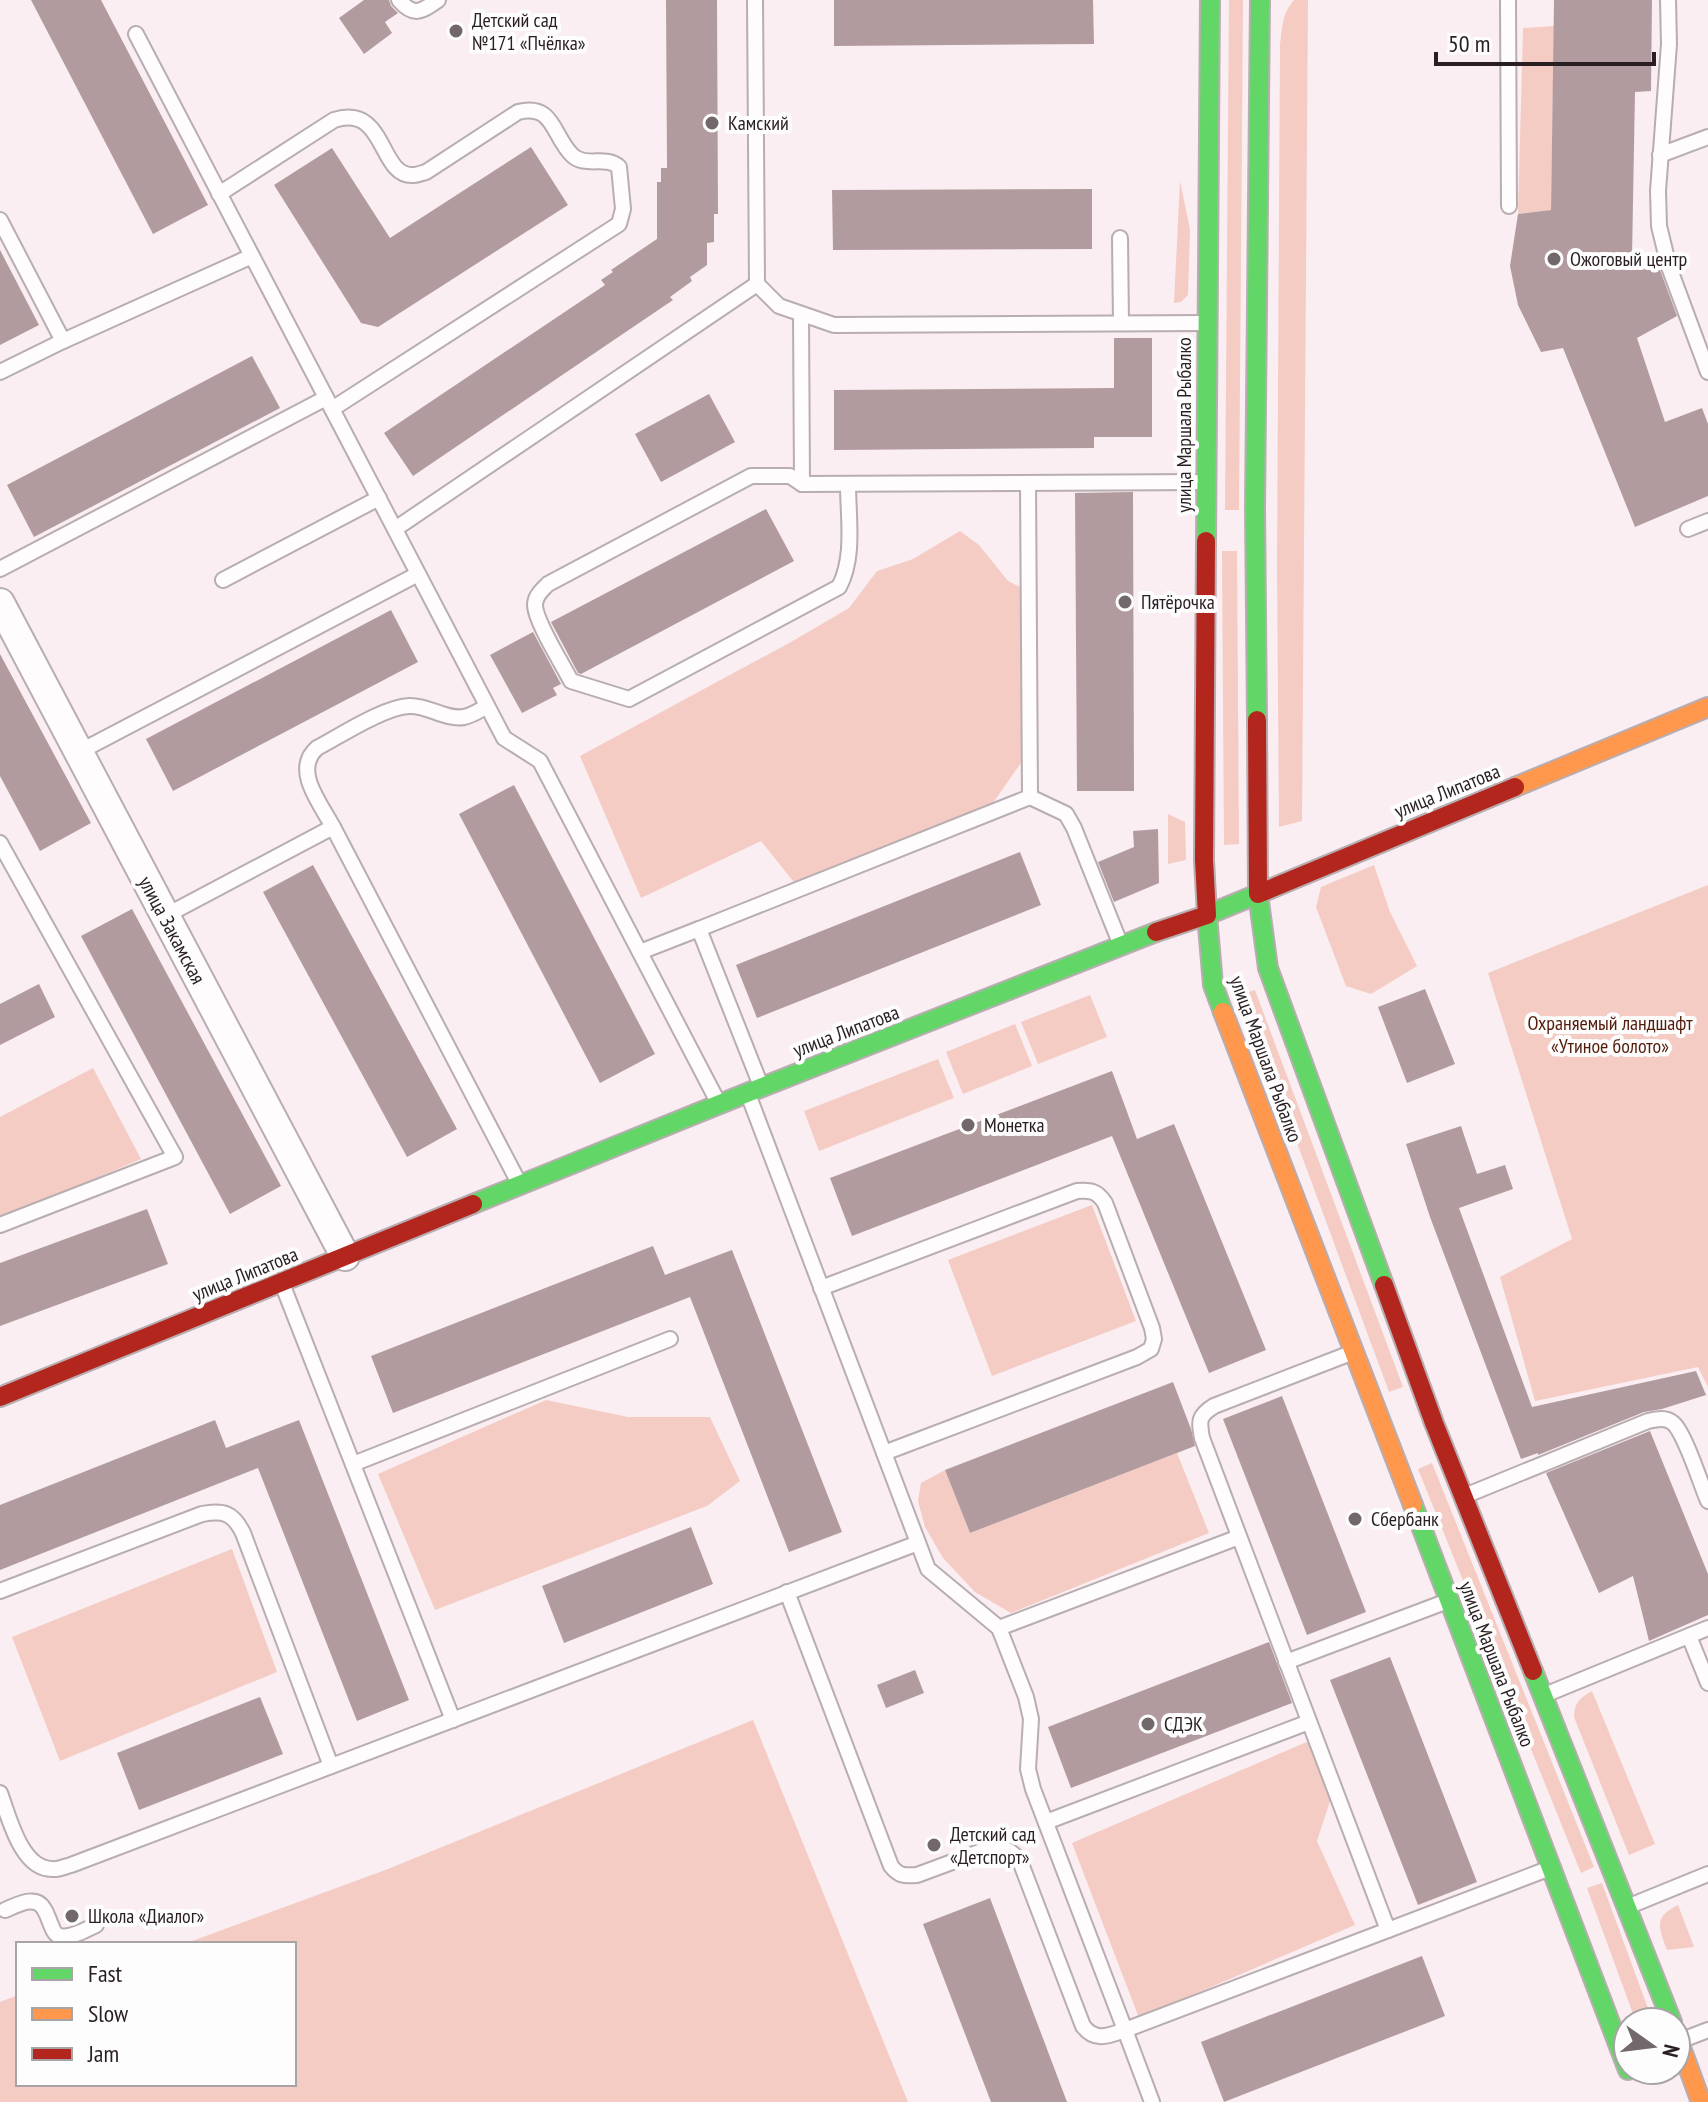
<svg xmlns="http://www.w3.org/2000/svg" width="1708" height="2102" viewBox="0 0 1708 2102" font-family="'PT Sans Narrow',sans-serif">
<rect width="100%" height="100%" fill="#faeef2"/>
<!-- green -->
<g fill="#f4ccc4">
<polygon points="1229,0 1243,0 1239,510 1225,510"/>
<path d="M1294,0H1308L1302,821L1279,827L1277,566L1280,45C1282,28 1282,13 1294,0Z"/>
<polygon points="1554,26 1551,210 1518,214 1523,28"/>
<polygon points="1180,181 1190,229 1188,295 1181,302 1174,303"/>
<polygon points="960,531 979,545 1008,581 1038,596 1033,631 1025,757 984,816 797,886 761,841 641,898 580,756 791,642 849,608 877,571 913,559"/>
<polygon points="1222,551 1237,551 1239,844 1224,845"/>
<polygon points="1168,814 1185,822 1186,860 1168,864"/>
<polygon points="1374,865 1390,912 1417,966 1371,994 1346,986 1316,907 1321,887"/>
<polygon points="1708,885 1708,1387 1698,1367 1535,1401 1500,1277 1572,1239 1488,973"/>
<polygon points="1255,990 1403,1387 1389,1392 1242,994"/>
<polygon points="1090,995 1107,1037 1038,1064 1021,1022"/>
<polygon points="1015,1024 1032,1066 963,1094 946,1052"/>
<polygon points="938,1059 954,1098 819,1151 804,1111"/>
<polygon points="93,1068 141,1159 0,1219 0,1117"/>
<polygon points="1092,1205 1136,1321 992,1376 948,1260"/>
<polygon points="546,1400 628,1417 710,1417 740,1481 707,1506 435,1610 378,1474"/>
<polygon points="1177,1453 1209,1533 1011,1613 975,1592 943,1558 925,1527 918,1501 921,1483 945,1470 970,1533"/>
<polygon points="1432,1463 1594,1867 1581,1873 1418,1469"/>
<polygon points="232,1549 277,1672 60,1761 12,1637"/>
<path d="M1592,1691L1655,1844L1629,1855L1574,1717C1574,1703 1580,1698 1592,1691Z"/>
<polygon points="753,1720 908,2102 0,2102 0,2002 18,1995 18,2084 294,2084 294,1944 184,1944 388,1869"/>
<polygon points="1316,1738 1333,1792 1317,1841 1355,1925 1139,2018 1072,1843"/>
<polygon points="1602,1883 1653,2022 1636,2022 1587,1888"/>
<path d="M1678,1905L1694,1947L1667,1950C1659,1928 1653,1917 1678,1905Z"/>
</g>
<!-- building -->
<g fill="#b19b9e">
<polygon points="31,0 101,0 208,205 153,234"/>
<polygon points="364,0 389,0 391,6 398,13 385,22 392,33 364,54 339,18"/>
<polygon points="666,0 717,0 718,214 714,214 714,242 707,243 707,265 690,277 692,281 670,297 673,300 413,476 384,433 605,285 601,280 613,272 611,270 657,239 657,182 661,182 661,168 667,168"/>
<polygon points="834,0 1093,0 1094,44 834,46"/>
<polygon points="1554,0 1652,0 1651,91 1635,92 1632,258 1655,252 1660,270 1677,316 1637,338 1665,422 1702,408 1708,424 1708,496 1635,527 1563,348 1541,352 1518,305 1510,266 1518,214 1551,210"/>
<polygon points="531,147 568,205 378,327 361,323 274,185 332,148 390,238"/>
<polygon points="1092,189 1092,249 833,250 832,190"/>
<polygon points="0,250 39,325 0,345"/>
<polygon points="1114,338 1152,338 1152,437 1094,437 1094,448 834,450 834,390 1114,388"/>
<polygon points="252,356 280,408 34,537 7,485"/>
<polygon points="709,394 735,442 661,482 635,434"/>
<polygon points="1133,492 1134,791 1077,791 1075,493"/>
<polygon points="766,509 794,561 581,674 578,673 551,622"/>
<polygon points="391,610 418,662 173,791 146,739"/>
<polygon points="533,632 561,684 553,688 557,695 522,713 490,655"/>
<polygon points="0,654 91,823 40,851 0,776"/>
<polygon points="514,785 655,1054 600,1083 459,814"/>
<polygon points="1158,829 1159,883 1114,902 1098,862 1134,847 1133,831"/>
<polygon points="1020,852 1041,905 757,1018 736,965"/>
<polygon points="313,865 457,1129 407,1157 263,892"/>
<polygon points="132,909 281,1186 230,1214 81,936"/>
<polygon points="39,984 55,1017 0,1045 0,1004"/>
<polygon points="1425,989 1455,1064 1407,1083 1378,1007"/>
<polygon points="1112,1071 1137,1139 1174,1124 1266,1350 1209,1373 1112,1136 852,1236 830,1178"/>
<polygon points="1461,1126 1477,1174 1505,1165 1513,1189 1459,1208 1532,1407 1696,1371 1706,1395 1662,1409 1644,1412 1538,1455 1538,1453 1521,1459 1430,1217 1406,1144"/>
<polygon points="147,1209 168,1264 0,1326 0,1263"/>
<polygon points="653,1246 665,1275 732,1250 842,1532 789,1552 690,1297 393,1413 371,1356"/>
<polygon points="1173,1382 1191,1429 1195,1446 970,1533 945,1470"/>
<polygon points="1282,1396 1366,1612 1307,1635 1223,1419"/>
<polygon points="215,1420 226,1448 299,1420 409,1700 357,1721 258,1468 0,1570 0,1505"/>
<polygon points="1650,1431 1708,1574 1708,1615 1649,1641 1633,1576 1599,1593 1546,1473"/>
<polygon points="691,1527 713,1584 564,1643 542,1586"/>
<polygon points="1269,1642 1292,1703 1071,1788 1048,1727"/>
<polygon points="1390,1657 1477,1882 1418,1905 1330,1680"/>
<polygon points="915,1670 924,1693 886,1708 877,1685"/>
<polygon points="260,1697 283,1754 139,1810 117,1753"/>
<polygon points="990,1898 1067,2102 991,2102 923,1924"/>
<polygon points="1422,1956 1445,2016 1224,2102 1201,2042"/>
</g>
<g fill="none" stroke-linecap="round" stroke-linejoin="round">
<!-- lane casing -->
<g stroke="#b8adb1" stroke-width="18">
<g id="lane">
<path d="M399,0C414,17 421,12 438,0"/>
<polyline points="1508,0 1509,206"/>
<polyline points="1668,0 1669,44 1658,191 1659,226 1669,267 1708,372"/>
<polyline points="136,34 504,738 540,761 719,1104"/>
<polyline points="1660,155 1708,137"/>
<path d="M219,194L334,120C387,103 378,178 414,175C418,175 422,173 426,172L518,112C554,103 552,135 572,155C585,168 606,155 619,167L623,209L619,224L332,409"/>
<polyline points="0,220 63,341"/>
<polyline points="1120,238 1121,323"/>
<polyline points="757,284 779,306 834,325 1206,323"/>
<polyline points="801,314 802,484 1205,482"/>
<polyline points="0,372 63,341 252,256"/>
<path d="M802,484L790,476H751L548,584C542,590 535,596 535,605C535,621 563,665 571,681L629,699L839,587C855,557 848,518 848,484"/>
<polyline points="395,529 757,284 755,0"/>
<polyline points="1688,529 1708,521"/>
<polyline points="0,569 326,398"/>
<polyline points="223,580 379,498"/>
<polyline points="79,752 418,574"/>
<polyline points="1030,797 1066,814 1074,828 1120,943"/>
<path d="M333,827C321,804 292,770 317,748C340,736 384,707 409,706C428,705 445,720 464,717C473,715 480,710 487,706"/>
<polyline points="0,843 175,1157 0,1225"/>
<polyline points="165,916 333,827 519,1183"/>
<polyline points="640,952 699,929"/>
<polyline points="761,1086 699,929 1030,797 1028,483"/>
<polyline points="748,1094 928,1569 999,1628 1026,1697 1031,1719 1028,1769 1033,1789 1125,2030 1388,1930"/>
<polyline points="283,1286 453,1720"/>
<path d="M821,1288L1077,1191C1091,1190 1097,1191 1105,1203L1152,1328L1154,1339L1151,1349L1137,1357L884,1453"/>
<path d="M1351,1353L1214,1406C1198,1416 1199,1421 1202,1438L1388,1930L1545,1870"/>
<polyline points="353,1464 670,1339"/>
<path d="M1467,1495L1648,1421C1657,1419 1666,1417 1673,1423C1685,1433 1701,1485 1708,1501"/>
<path d="M0,1591L202,1514C224,1510 233,1513 243,1533L331,1766"/>
<path d="M787,1592L891,1866C899,1876 904,1876 917,1875L990,1848C1004,1847 1011,1850 1020,1861L1083,2026C1095,2042 1108,2036 1125,2030L1152,2102"/>
<polyline points="999,1628 1239,1537"/>
<polyline points="1689,1636 1708,1683"/>
<polyline points="1286,1662 1445,1602"/>
<polyline points="1547,1694 1708,1628"/>
<path d="M0,1793C9,1817 21,1869 52,1869C58,1870 66,1866 71,1865L918,1543"/>
<polyline points="1046,1822 1309,1722"/>
<polyline points="1632,1905 1708,1874"/>
<path d="M5,1910C17,1905 36,1894 44,1909C48,1915 49,1921 52,1927C53,1931 56,1935 60,1936C70,1939 87,1929 96,1925"/>
<polyline points="1682,2040 1708,2030"/>
</g>
</g>
<!-- street casing -->
<g stroke="#b8adb1" stroke-width="32">
<polyline id="street" points="0,603 345,1256"/>
</g>
<!-- fast casing -->
<g stroke="#b8adb1" stroke-width="22">
<g id="fast">
<polyline points="1206,541 1210,0"/>
<polyline points="1257,720 1255,508 1260,0"/>
<polyline points="1223,1012 1213,985 1207,915 1258,894 1268,968 1384,1285"/>
<polyline points="473,1204 747,1093 1156,932"/>
<polyline points="1413,1505 1628,2070"/>
<polyline points="1533,1671 1672,2022"/>
</g>
</g>
<!-- slow casing -->
<g stroke="#b8adb1" stroke-width="22">
<g id="slow">
<polyline points="1515,787 1708,707"/>
<polyline points="1223,1012 1413,1505"/>
<polyline points="1676,2034 1701,2102"/>
</g>
</g>
<!-- jam casing -->
<g stroke="#b8adb1" stroke-width="22">
<g id="jam">
<polyline points="1257,720 1258,894 1515,787"/>
<polyline points="1156,932 1207,915 1204,860 1206,541"/>
<polyline points="1384,1285 1434,1423 1533,1671"/>
<polyline points="0,1397 473,1204"/>
</g>
</g>
<!-- lane -->
<use href="#lane" stroke="#fefcfd" stroke-width="14"/>
<!-- street -->
<use href="#street" stroke="#fefcfd" stroke-width="28"/>
<!-- fast -->
<use href="#fast" stroke="#63d668" stroke-width="18"/>
<!-- slow -->
<use href="#slow" stroke="#ff974d" stroke-width="18"/>
<!-- jam -->
<use href="#jam" stroke="#b3261e" stroke-width="18"/>
</g>
<!-- markers -->
<g fill="#72676a" stroke="#fdfdfd" stroke-width="3">
<circle cx="456" cy="31" r="8"/>
<circle cx="712" cy="123" r="8"/>
<circle cx="1554" cy="259" r="8"/>
<circle cx="1125" cy="602" r="8"/>
<circle cx="968" cy="1125" r="8"/>
<circle cx="1355" cy="1519" r="8"/>
<circle cx="1148" cy="1724" r="8"/>
<circle cx="934" cy="1845" r="8"/>
<circle cx="72" cy="1916" r="8"/>
</g>
<g text-anchor="middle" stroke-width="8" stroke-linejoin="round" paint-order="stroke">
<!-- poi labels -->
<g font-size="20" fill="#291e21" stroke="#fdfdfd" text-anchor="start">
<text x="472" y="27">Детский сад<tspan x="472" dy="23">№171 «Пчёлка»</tspan></text>
<text x="728" y="130">Камский</text>
<text x="1570" y="266">Ожоговый центр</text>
<text x="1141" y="609">Пятёрочка</text>
<text x="984" y="1132">Монетка</text>
<text x="1371" y="1526">Сбербанк</text>
<text x="1164" y="1731">СДЭК</text>
<text x="950" y="1841">Детский сад<tspan x="950" dy="23">«Детспорт»</tspan></text>
<text x="88" y="1923">Школа «Диалог»</text>
</g>
<!-- street labels -->
<g font-size="20" fill="#291e21" stroke="#fdfdfd">
<text transform="translate(1184 425) rotate(-90)" y="7">улица Маршала Рыбалко</text>
<text transform="translate(1447 791) rotate(-22)" y="7">улица Липатова</text>
<text transform="translate(172 930) rotate(62)" y="7">улица Закамская</text>
<text transform="translate(846 1031) rotate(-21)" y="7">улица Липатова</text>
<text transform="translate(1266 1059) rotate(70)" y="7">улица Маршала Рыбалко</text>
<text transform="translate(245 1274) rotate(-22)" y="7">улица Липатова</text>
<text transform="translate(1497 1664) rotate(69)" y="7">улица Маршала Рыбалко</text>
</g>
<!-- park labels -->
<g font-size="20" fill="#541b0a" stroke="#fdfdfd">
<text x="1610" y="1030">Охраняемый ландшафт<tspan x="1610" dy="23">«Утиное болото»</tspan></text>
</g>
</g>
<!-- legend -->
<rect x="16" y="1942" width="280" height="144" fill="#fdfdfd" stroke="#a8a4a5" stroke-width="2"/>
<rect x="32" y="1968" width="40" height="12" fill="#63d668" stroke="#a8a4a5" stroke-width="2"/>
<text x="88" y="1982" font-size="24" fill="#291e21">Fast</text>
<rect x="32" y="2008" width="40" height="12" fill="#ff974d" stroke="#a8a4a5" stroke-width="2"/>
<text x="88" y="2022" font-size="24" fill="#291e21">Slow</text>
<rect x="32" y="2048" width="40" height="12" fill="#b3261e" stroke="#a8a4a5" stroke-width="2"/>
<text x="88" y="2062" font-size="24" fill="#291e21">Jam</text>
<!-- north arrow -->
<g transform="translate(1652 2046) rotate(104)"><circle r="38" fill="#fdfdfd" stroke="#a8a4a5" stroke-width="2"/>
<path d="M0-6L14 30L0 20L-14 30Z" fill="#72676a"/>
<text y="-12" font-size="22" font-weight="bold" text-anchor="middle" fill="#291e21">N</text>
</g>
<!-- scale -->
<path d="M1436 52v12h218v-12" fill="none" stroke="#291e21" stroke-width="4"/>
<text x="1448" y="52" font-size="24" fill="#291e21" stroke="#fdfdfd" stroke-width="6" paint-order="stroke">50 m</text>
</svg>
